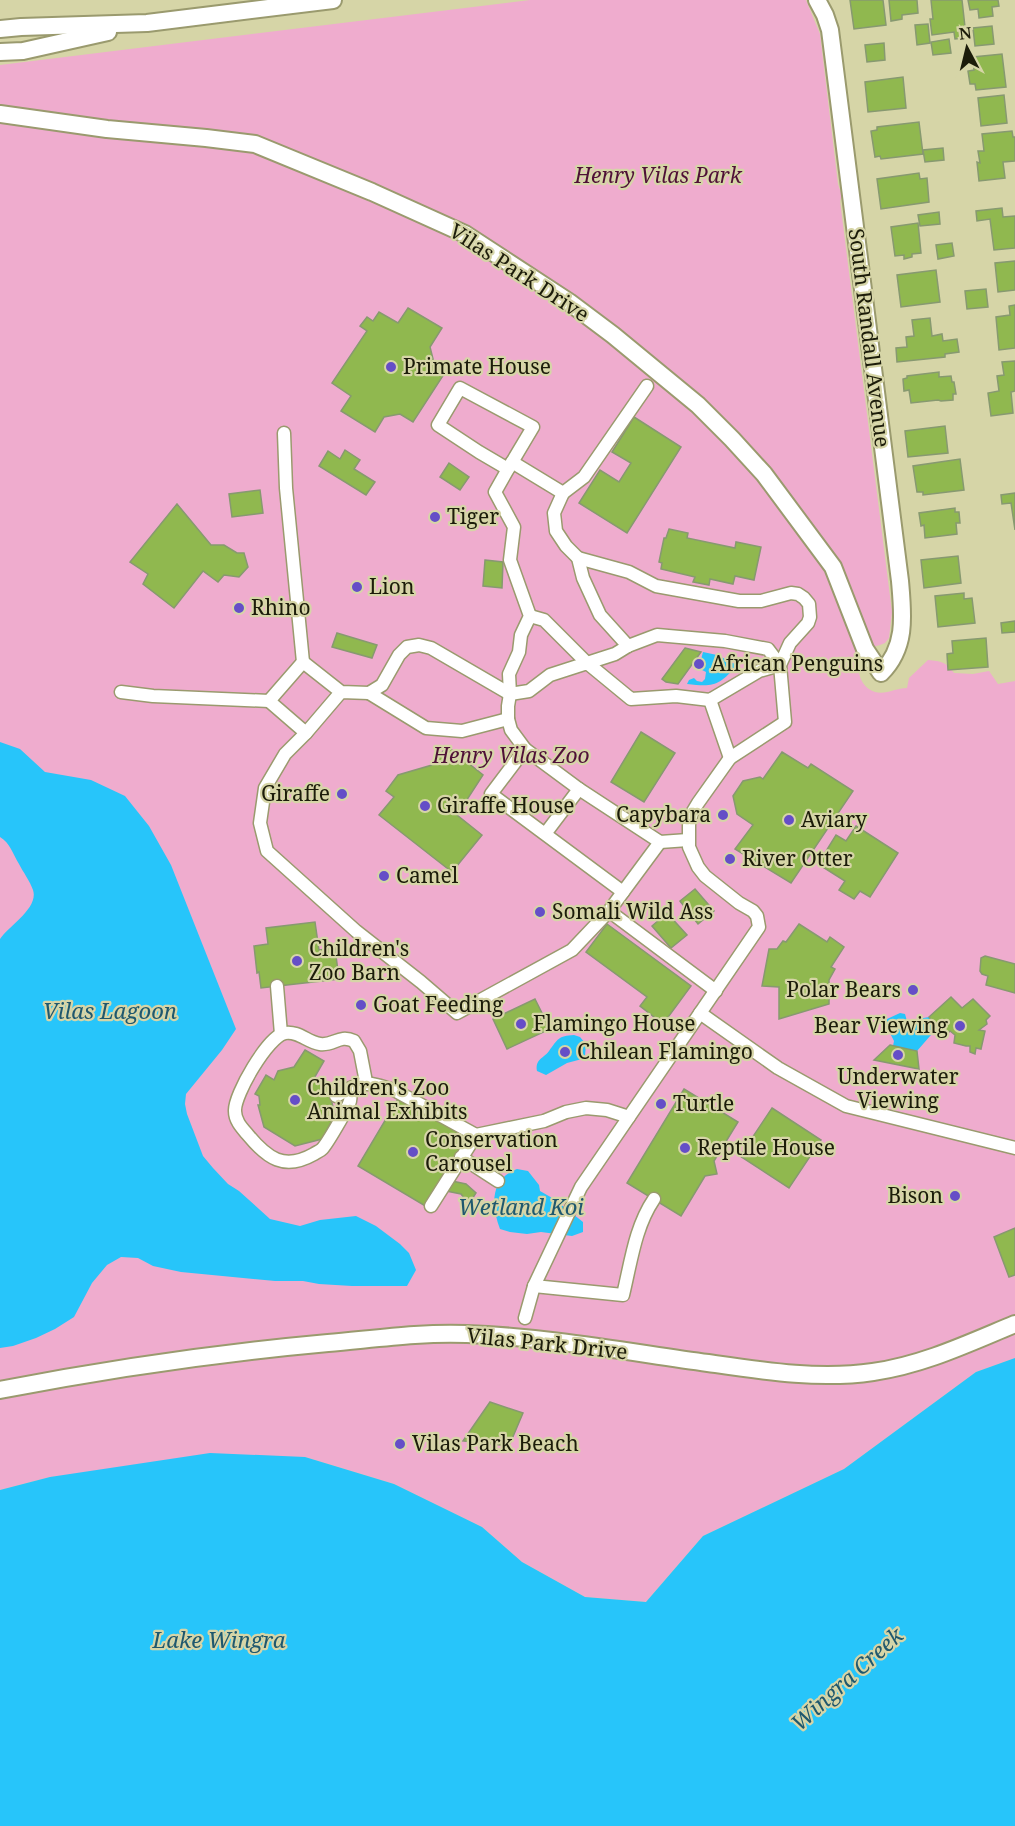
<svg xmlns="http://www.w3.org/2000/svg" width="1015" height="1826" viewBox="0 0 1015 1826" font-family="'Noto Serif',serif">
<rect width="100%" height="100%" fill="#d6d5a7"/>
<!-- green -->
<path fill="#efacce" d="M530,0H806L820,34L838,184L842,196L840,201L892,612L889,638L885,643C876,647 873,645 865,653C853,665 859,687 875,692C886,695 896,688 907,688L909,678L928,660C941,661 946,662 954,673L973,674L989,671L998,684L1015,681V1358L976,1372L844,1469L703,1536L646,1602L585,1597L522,1562L482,1527L394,1484L305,1457L50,1477L0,1490V65Z"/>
<!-- water -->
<g fill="#27c5fa">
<path d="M703,652L717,655L737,665C719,686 714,687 687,684L689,680L694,678L697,681L702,682L705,679L706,672L702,670L700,663Z"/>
<path d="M0,742L20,749L45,772L91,780L125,796L149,826L171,865L236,1029L222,1050L186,1094L185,1104L187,1114L203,1156L213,1168L228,1184L239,1191L270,1219L300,1226L320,1220L356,1216L376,1226L400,1244L409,1253L416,1270L407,1286H352L319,1284L303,1281H275L181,1272L153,1266L138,1258L121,1257L107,1265L92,1283L74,1317L55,1329L36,1338L13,1346L0,1348V939C9,926 39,908 33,890C30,881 23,872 19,864C13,854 10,843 0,837Z"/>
<polygon points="900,1013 905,1014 907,1021 929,1017 937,1028 917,1051 893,1046 894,1041 889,1031 883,1028 887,1019"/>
<path d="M574,1035L580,1037L586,1044L585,1056L582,1059L567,1063L546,1075L537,1071C535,1059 543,1059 549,1051C558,1039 558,1036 574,1035Z"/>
<path d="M517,1169L528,1171L539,1185L540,1191L554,1199L583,1222V1232L572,1236L541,1232L527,1234L510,1232L500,1229C491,1205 490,1179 517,1169Z"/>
<polygon points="1015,1358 1015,1826 0,1826 0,1490 50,1477 210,1453 305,1457 394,1484 482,1527 522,1562 585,1597 646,1602 703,1536 844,1469 976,1372"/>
</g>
<!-- building -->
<g fill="#90b84f" stroke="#879970" stroke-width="1.5">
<polygon points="850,0 883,0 886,25 854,29"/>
<polygon points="889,0 917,0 918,13 902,15 902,19 891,21"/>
<polygon points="931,0 962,0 965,27 962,27 964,38 955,39 954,32 932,35 930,19 933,19"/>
<polygon points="968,0 998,0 999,6 992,7 993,16 979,18 978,9 970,10"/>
<polygon points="928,24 930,43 917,45 915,25"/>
<polygon points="992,26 994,44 975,46 973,28"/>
<polygon points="949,39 951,53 933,55 931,42"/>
<polygon points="884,43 885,60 867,62 865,45"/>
<polygon points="1002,54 1006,87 976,90 975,84 970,84 968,71 974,70 973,57"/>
<polygon points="903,77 906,108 868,112 865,82"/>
<polygon points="1004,95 1007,123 981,126 978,98"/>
<polygon points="919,122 923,154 881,159 880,156 875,157 871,131 877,130 877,127"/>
<polygon points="1012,131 1013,137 1015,137 1015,161 1003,162 1005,178 979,181 977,162 980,163 978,151 984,151 982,134"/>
<polygon points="943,148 944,160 925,162 923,150"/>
<polygon points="919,173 920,179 927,178 929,202 881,209 877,179"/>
<polygon points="1002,208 1003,217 1015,216 1015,248 994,250 990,219 977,221 976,211"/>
<polygon points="939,212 940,224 920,226 918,215"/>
<polygon points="918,223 921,253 912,254 912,257 904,259 904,255 895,256 891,227"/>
<polygon points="952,243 954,256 938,259 936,245"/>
<polygon points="1015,261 1015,290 998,292 995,263"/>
<polygon points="936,270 940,302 901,307 897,275"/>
<polygon points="986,289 988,307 967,309 965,291"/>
<polygon points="1015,305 1015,348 999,350 996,317 1010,315 1009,306"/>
<polygon points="408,308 442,328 430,347 434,363 446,371 413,422 400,414 384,417 375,432 341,411 351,396 332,383 367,331 360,326 367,317 373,321 379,312 398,323"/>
<polygon points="930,318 932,336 942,334 943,341 957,339 959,352 945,354 945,357 897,362 896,348 907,347 906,337 914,336 912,320"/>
<polygon points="1015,361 1015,391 1011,392 1013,413 991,416 988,393 999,391 997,376 1004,375 1002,362"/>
<polygon points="939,372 939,377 951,376 952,382 954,382 956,394 953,394 953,400 941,401 938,400 911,403 909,390 904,391 903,379 907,378 907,376"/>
<polygon points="634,417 681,447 627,533 579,503 600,470 619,482 631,463 612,452"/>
<polygon points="945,426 948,453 908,457 905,431"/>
<polygon points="345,450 360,460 354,469 375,482 366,495 319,466 328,451 340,459"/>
<polygon points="960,459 964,490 923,495 923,492 917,492 913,466"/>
<polygon points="449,463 469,477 460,490 440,477"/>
<polygon points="260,490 263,513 232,517 229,494"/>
<polygon points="1015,493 1015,530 1011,503 1002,504 1001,495"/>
<polygon points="177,504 211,545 224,545 237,553 244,553 248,567 239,577 224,575 218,582 203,571 174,608 143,584 148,574 130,562"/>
<polygon points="955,508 955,512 959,512 960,523 956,523 957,534 925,538 924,525 921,526 919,513"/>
<polygon points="669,529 688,533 687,538 735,548 736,542 761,547 754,580 735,576 733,584 710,579 709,585 693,582 695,577 661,569 662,563 659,562 664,538 666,538"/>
<polygon points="958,556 961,583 924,588 921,560"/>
<polygon points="485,560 503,562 502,588 483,586"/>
<polygon points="964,593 964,599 972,598 975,623 938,627 935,596"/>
<polygon points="1015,621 1015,632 1002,633 1001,623"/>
<polygon points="337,633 377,645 372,658 332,647"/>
<polygon points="986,638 988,667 948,670 947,654 953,653 952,641"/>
<polygon points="685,648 701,652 678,684 666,682 662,679"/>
<polygon points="641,732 675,753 644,802 611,782"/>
<polygon points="447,746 483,775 457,815 482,835 452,872 379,815 394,797 386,791 398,775 432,765"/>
<polygon points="782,752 808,768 811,764 853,791 791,883 735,849 753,825 737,814 733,796 743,781 760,777 763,779"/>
<polygon points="856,826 898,853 870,897 860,891 854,899 839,890 845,881 818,864 836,835 846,841"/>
<polygon points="695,889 714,911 698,924 680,901"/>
<polygon points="667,913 687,935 671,948 652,926"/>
<polygon points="315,922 319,950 335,948 339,979 261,988 259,972 257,973 254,946 268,944 266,928"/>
<polygon points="607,924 691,986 663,1024 640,1006 647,997 586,952"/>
<polygon points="799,924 827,942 830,937 844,947 831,967 835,969 829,980 829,1004 779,1019 779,987 762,986 769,949 777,949 783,941 786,942"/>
<polygon points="985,956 1015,964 1015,993 986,985 988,976 982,974 980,971 981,958"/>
<polygon points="951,997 962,1008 973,999 990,1016 986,1020 987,1024 979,1030 985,1031 981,1049 976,1048 975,1054 970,1052 970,1046 966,1046 954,1043 955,1035 950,1031 945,1036 929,1017"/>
<polygon points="535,999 550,1029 507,1049 493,1019"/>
<polygon points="890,1045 917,1051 919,1069 874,1060"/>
<polygon points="305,1050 324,1061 313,1080 328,1087 335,1115 322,1139 295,1146 264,1127 258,1105 260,1105 259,1096 255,1094 266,1075 274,1080 278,1071 294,1067"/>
<polygon points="684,1089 738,1122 714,1161 717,1174 705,1176 681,1216 627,1183"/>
<polygon points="399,1097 468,1138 427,1207 358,1166"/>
<polygon points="772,1108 821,1140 789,1188 740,1156"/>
<polygon points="452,1181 466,1184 476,1193 469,1204 461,1194 446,1191"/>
<polygon points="1015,1228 1015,1275 1009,1277 994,1237"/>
<polygon points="490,1402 523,1413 509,1446 463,1441"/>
</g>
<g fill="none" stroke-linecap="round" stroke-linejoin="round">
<!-- pedestrian casing -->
<g stroke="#9a9a6e" stroke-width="15">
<g id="pedestrian">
<polygon points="460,388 533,427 508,469 479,452 438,425"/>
<polyline points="284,433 286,488 303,662"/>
<polyline points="512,462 563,493 554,513 556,531 566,546 578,558 583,578 600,615 628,646"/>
<polyline points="508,469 495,492 514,527 510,560 530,616 521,635 519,652 509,674 510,694 508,706 508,719 511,730 525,749"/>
<polyline points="563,493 584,477 647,386"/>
<polyline points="121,692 153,696 269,701"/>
<polyline points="341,692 306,733 269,701 303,662 341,692 369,693 382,685 399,655 407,647 419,645 431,648 510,694 529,691 550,675 615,654 628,646 657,635 725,641 768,649 780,665 759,671 710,700 676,696 631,699 586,662 544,620 530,616"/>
<polyline points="369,693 426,728 462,731 508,719"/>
<polyline points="710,700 730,758"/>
<polyline points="306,733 285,754 265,788 260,823 267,851 356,931 421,982 457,1013 572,950 609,911"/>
<polyline points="579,789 660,842 688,840"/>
<polyline points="545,834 579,789 525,749 491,794 623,892 609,911 716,991"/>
<polyline points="623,892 660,842"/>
<polyline points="277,986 281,1034"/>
<polyline points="700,1013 778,1068 846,1106 1015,1148"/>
<path d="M351,1088C350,1092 351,1097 350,1101C348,1108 327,1144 322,1149C320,1151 317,1152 314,1154C284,1171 267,1158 248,1135C242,1128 235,1121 235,1111C234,1095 268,1036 285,1033C299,1031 307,1042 320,1044C334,1046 339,1034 354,1041L360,1051L366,1082"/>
<path d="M336,1096C362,1081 366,1081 394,1090L476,1135L544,1121L566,1112L586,1108L607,1110L629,1117"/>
<polyline points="461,1157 498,1181"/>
<polyline points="431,1206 476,1135"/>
<path d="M534,1286L623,1295C631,1262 635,1227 654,1199"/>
<polyline points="525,1318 534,1286 581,1187 759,927 757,916 753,911 739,903 705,876 698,867 689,847 689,824 692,813 698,803 730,758 785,722 780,665 790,643 808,623 810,617 809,604 804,598 798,594 791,593 761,601 739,601 656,586 629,572 578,558"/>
</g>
</g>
<!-- minor casing -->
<g stroke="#9a9a6e" stroke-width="20">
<g id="minor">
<polyline points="0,29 21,27 147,23 333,0"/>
<polyline points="0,52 23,51 108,32"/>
<path d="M0,114L107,129L206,138L255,144L372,192L465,234L569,302L613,335L698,405L732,439L764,474L833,567L865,649L881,673C907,647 903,615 900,581L830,30L825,15L817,0"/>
<path d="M0,1390C108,1369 218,1353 328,1343C374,1339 421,1332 467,1334C548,1337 628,1352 708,1363C763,1371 819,1380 873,1372C923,1365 969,1343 1015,1324"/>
</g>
</g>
<!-- pedestrian -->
<use href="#pedestrian" stroke="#fff" stroke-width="12"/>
<!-- minor -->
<use href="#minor" stroke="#fff" stroke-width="16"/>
</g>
<!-- markers -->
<g fill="#654ec7" stroke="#d6d5a7" stroke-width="2">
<circle cx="391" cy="367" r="6"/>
<circle cx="435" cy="517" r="6"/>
<circle cx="357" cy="587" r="6"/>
<circle cx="239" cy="608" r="6"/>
<circle cx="699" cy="664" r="6"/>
<circle cx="342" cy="794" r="6"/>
<circle cx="425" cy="806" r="6"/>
<circle cx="723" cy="815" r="6"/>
<circle cx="789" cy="820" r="6"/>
<circle cx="730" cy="859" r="6"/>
<circle cx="384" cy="876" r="6"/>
<circle cx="540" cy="912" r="6"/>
<circle cx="297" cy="961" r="6"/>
<circle cx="913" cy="990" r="6"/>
<circle cx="361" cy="1005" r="6"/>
<circle cx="521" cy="1024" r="6"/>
<circle cx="960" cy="1026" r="6"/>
<circle cx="565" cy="1052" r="6"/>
<circle cx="898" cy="1055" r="6"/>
<circle cx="295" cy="1100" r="6"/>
<circle cx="661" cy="1104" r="6"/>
<circle cx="685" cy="1148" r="6"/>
<circle cx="413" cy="1152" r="6"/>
<circle cx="955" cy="1196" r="6"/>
<circle cx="400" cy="1444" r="6"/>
</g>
<g text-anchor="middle" stroke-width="4.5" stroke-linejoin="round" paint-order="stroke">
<!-- park labels -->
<g font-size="21" font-style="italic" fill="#4f1037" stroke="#d6d5a7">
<text x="658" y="183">Henry Vilas Park</text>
<text x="511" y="763">Henry Vilas Zoo</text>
</g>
<!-- street labels -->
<g font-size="21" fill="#1c1c0a" stroke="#d6d5a7">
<text transform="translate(519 273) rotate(33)" y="7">Vilas Park Drive</text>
<text transform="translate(869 338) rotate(83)" y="7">South Randall Avenue</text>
<text transform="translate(547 1344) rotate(6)" y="7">Vilas Park Drive</text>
</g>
<!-- poi labels -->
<g font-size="21" fill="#1c1c0a" stroke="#d6d5a7" text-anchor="start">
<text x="403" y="374">Primate House</text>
<text x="447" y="524">Tiger</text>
<text x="369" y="594">Lion</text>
<text x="251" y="615">Rhino</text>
<text x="711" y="671">African Penguins</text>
<text x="330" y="801" text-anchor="end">Giraffe</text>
<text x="437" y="813">Giraffe House</text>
<text x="711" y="822" text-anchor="end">Capybara</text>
<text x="801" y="827">Aviary</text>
<text x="742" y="866">River Otter</text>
<text x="396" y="883">Camel</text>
<text x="552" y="919">Somali Wild Ass</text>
<text x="309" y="956">Children's<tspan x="309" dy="24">Zoo Barn</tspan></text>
<text x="901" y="997" text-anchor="end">Polar Bears</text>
<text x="373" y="1012">Goat Feeding</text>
<text x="533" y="1031">Flamingo House</text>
<text x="948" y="1033" text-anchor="end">Bear Viewing</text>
<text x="577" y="1059">Chilean Flamingo</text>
<text x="898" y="1084" text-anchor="middle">Underwater<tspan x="898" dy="24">Viewing</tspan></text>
<text x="307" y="1095">Children's Zoo<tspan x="307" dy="24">Animal Exhibits</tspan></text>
<text x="673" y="1111">Turtle</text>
<text x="425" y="1147">Conservation<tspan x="425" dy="24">Carousel</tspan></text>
<text x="697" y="1155">Reptile House</text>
<text x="943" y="1203" text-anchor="end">Bison</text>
<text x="412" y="1451">Vilas Park Beach</text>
</g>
<!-- water labels -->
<g font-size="22" font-style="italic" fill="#1f586e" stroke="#d6d5a7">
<text x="110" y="1019">Vilas Lagoon</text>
<text x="521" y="1215">Wetland Koi</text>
<text x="219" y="1648">Lake Wingra</text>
<text transform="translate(847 1679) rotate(-42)" y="8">Wingra Creek</text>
</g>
</g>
<!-- north arrow -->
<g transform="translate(967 48) rotate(353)" stroke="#d6d5a7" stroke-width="4.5" paint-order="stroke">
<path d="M0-4.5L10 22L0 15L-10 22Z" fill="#1c1c0a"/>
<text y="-9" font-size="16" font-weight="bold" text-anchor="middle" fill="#1c1c0a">N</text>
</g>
</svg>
